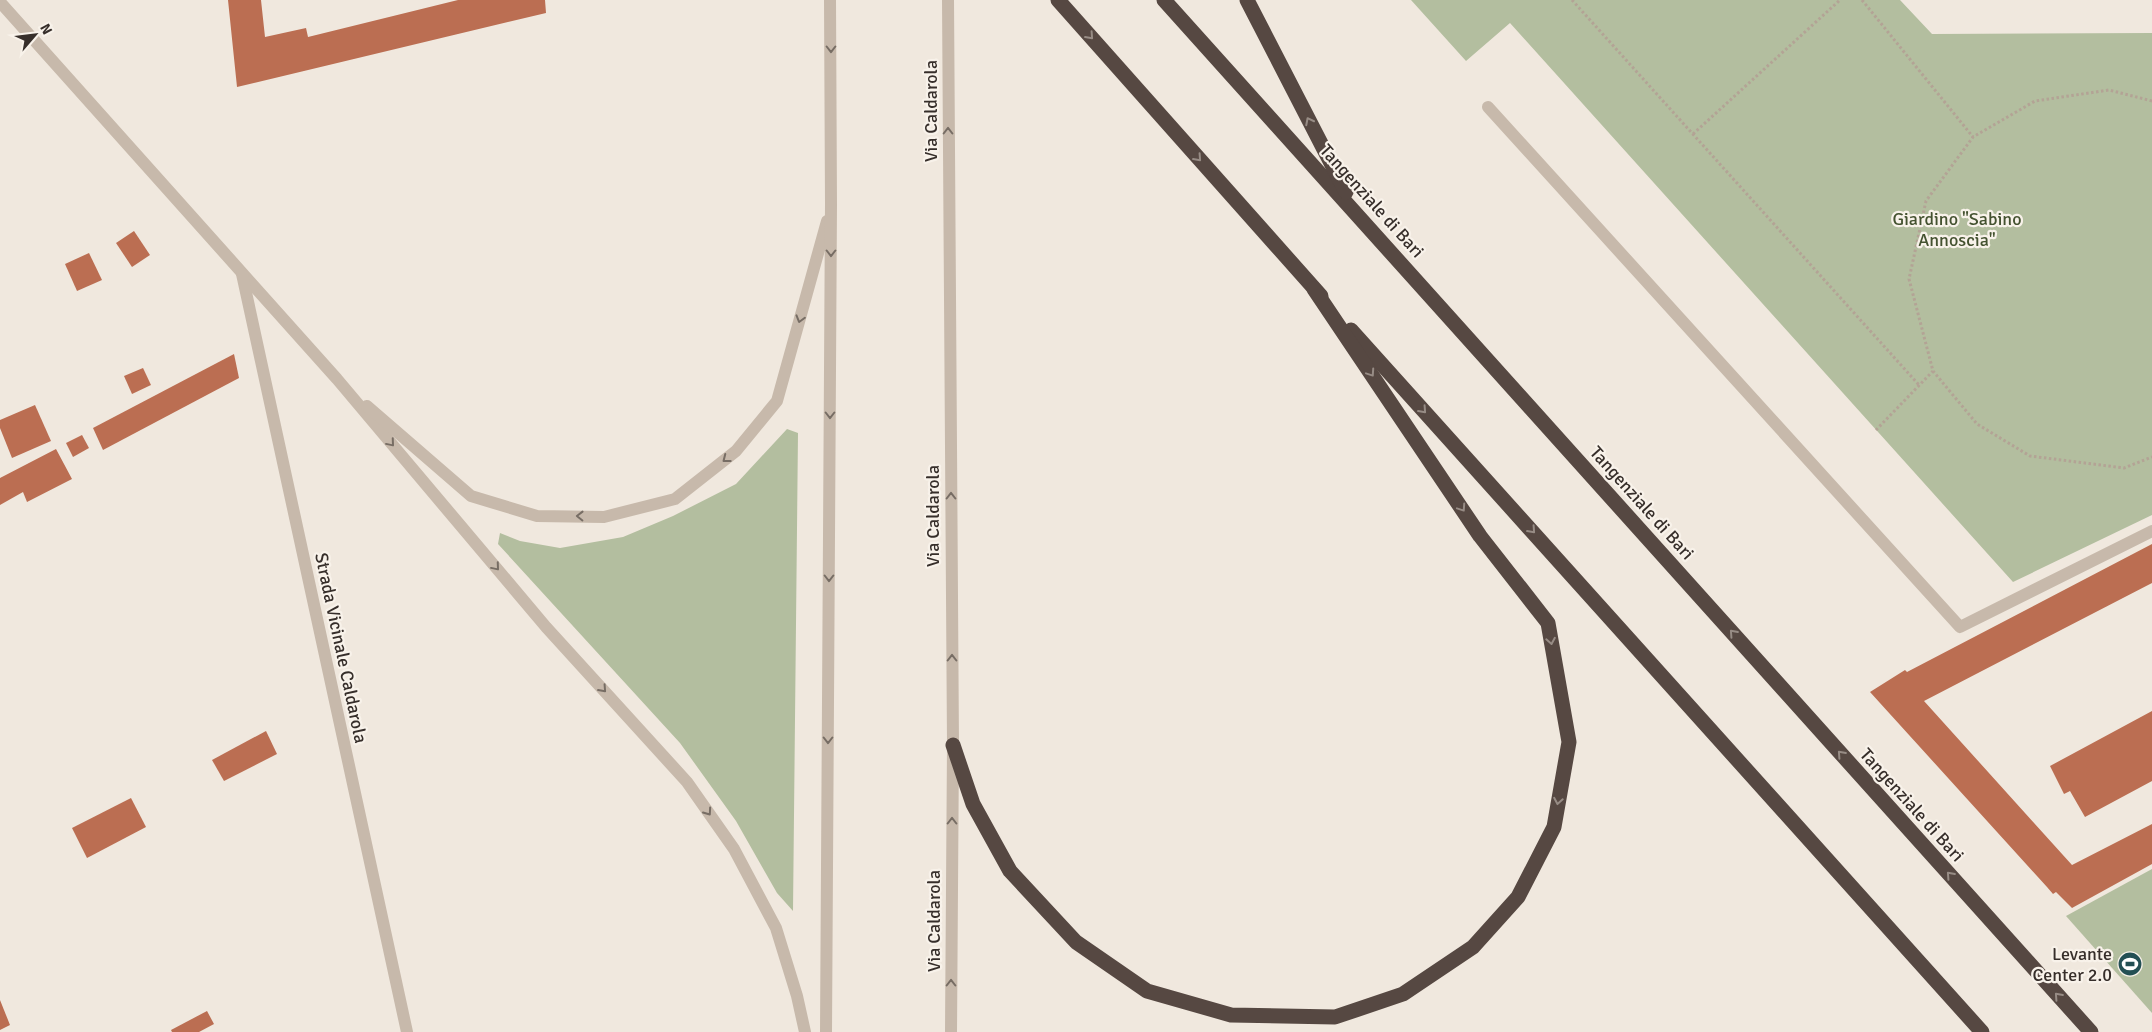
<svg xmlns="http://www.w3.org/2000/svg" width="2152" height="1032" viewBox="0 0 2152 1032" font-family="Signika,sans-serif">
<rect width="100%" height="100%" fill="#f0e8de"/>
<g fill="#b3be9f">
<polygon points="1411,0 1900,0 1932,34 2152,33 2152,515 2013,582 1510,23 1466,61"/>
<polygon points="787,429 798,433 793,911 777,893 736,821 680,743 498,544 500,533 520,541 560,548 623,537 673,516 736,484"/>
<polygon points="2152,869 2152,1013 2066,916"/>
</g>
<g fill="#bb6e52">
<polygon points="228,0 261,0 265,37 306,28 308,37 458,0 545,0 546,13 237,87"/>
<polygon points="134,231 150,255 132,267 116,243"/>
<polygon points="89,253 102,280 77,291 65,264"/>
<polygon points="234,354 239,378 103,450 93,428"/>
<polygon points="143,368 151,385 132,394 124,376"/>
<polygon points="35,405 51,441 12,458 0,428 0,420"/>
<polygon points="82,435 89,448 73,457 66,443"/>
<polygon points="56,449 72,479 27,502 23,492 0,505 0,478"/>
<polygon points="2152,544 2152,583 1924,701 2072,865 2152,824 2152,864 2072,908 2056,892 2053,894 2047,887 1870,692 1905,670 1907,672"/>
<polygon points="2152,711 2152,781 2085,817 2070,791 2064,794 2050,766"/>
<polygon points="266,731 277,754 224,781 212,760"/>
<polygon points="131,798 146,827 87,858 72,828"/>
<polygon points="0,1000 10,1025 0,1030"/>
<polygon points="207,1011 214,1024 199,1032 172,1032 171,1030"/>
</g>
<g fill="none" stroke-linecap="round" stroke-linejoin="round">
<g stroke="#b3a395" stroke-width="3" stroke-dasharray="2.5 2.5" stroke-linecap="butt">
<polyline points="1572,0 1919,385"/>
<polyline points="1862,0 1973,137"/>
<polyline points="2152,101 2109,90 2035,101 1973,137 1926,201 1909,279 1933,371 1977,424 2030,456 2124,468 2152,457"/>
<polyline points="1693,134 1840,0"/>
<polyline points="1876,430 1933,371"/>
</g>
<g stroke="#c7b9ab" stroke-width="12">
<polyline points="948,0 953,745 951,1032"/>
<polyline points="0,2 337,379 546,627 687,782 734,849 776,928 797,996 805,1032"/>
<polyline points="1488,107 1960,627 2152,531"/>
<polyline points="242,274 407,1032"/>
<polyline points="367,406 471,496 537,516 604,517 675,499 736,451 777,401 827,221"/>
<polyline points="826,1032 831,204 830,0"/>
</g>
<g stroke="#564842" stroke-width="15">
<polyline points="1058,0 1321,296"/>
<polyline points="1164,0 2091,1032"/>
<polyline points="1247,0 1346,192"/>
<polyline points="1351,330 1982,1032"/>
<polyline points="953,745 973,804 1010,871 1076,942 1147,991 1231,1015 1335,1017 1403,994 1473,947 1518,897 1554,827 1569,742 1548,623 1480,536 1314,289"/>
</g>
</g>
<defs><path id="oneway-chevron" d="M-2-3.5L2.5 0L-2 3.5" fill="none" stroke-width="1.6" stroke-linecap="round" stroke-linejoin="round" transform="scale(1.25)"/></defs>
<g stroke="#978c85">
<use href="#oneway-chevron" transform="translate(1090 36) rotate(48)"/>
<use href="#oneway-chevron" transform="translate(1309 121) rotate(-117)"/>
<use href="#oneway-chevron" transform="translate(1198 158) rotate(48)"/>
<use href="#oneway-chevron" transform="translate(1371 373) rotate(56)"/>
<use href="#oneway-chevron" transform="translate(1423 410) rotate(48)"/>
<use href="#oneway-chevron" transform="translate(1462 508) rotate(56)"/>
<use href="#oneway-chevron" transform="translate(1532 530) rotate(48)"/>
<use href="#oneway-chevron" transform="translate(1733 633) rotate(-132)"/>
<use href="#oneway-chevron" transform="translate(1551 641) rotate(80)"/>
<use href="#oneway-chevron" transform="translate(1841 754) rotate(-132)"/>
<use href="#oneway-chevron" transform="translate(1558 801) rotate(100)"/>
<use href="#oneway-chevron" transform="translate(1950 875) rotate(-132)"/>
<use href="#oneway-chevron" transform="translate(2058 996) rotate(-132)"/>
</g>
<g stroke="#776d64">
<use href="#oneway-chevron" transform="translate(831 49) rotate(90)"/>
<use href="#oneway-chevron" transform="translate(948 131) rotate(-90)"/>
<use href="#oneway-chevron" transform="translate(831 253) rotate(90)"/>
<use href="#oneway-chevron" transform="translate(800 319) rotate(106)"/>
<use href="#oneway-chevron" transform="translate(830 415) rotate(90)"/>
<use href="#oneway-chevron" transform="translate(391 443) rotate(50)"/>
<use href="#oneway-chevron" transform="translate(726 459) rotate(142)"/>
<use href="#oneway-chevron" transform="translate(951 496) rotate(-90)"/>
<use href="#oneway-chevron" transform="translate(580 516) rotate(-179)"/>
<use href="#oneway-chevron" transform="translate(496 567) rotate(50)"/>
<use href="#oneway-chevron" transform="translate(829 578) rotate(90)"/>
<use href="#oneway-chevron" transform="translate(952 658) rotate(-90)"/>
<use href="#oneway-chevron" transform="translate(603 689) rotate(48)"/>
<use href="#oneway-chevron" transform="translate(828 740) rotate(90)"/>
<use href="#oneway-chevron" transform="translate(708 812) rotate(55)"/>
<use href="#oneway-chevron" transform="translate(952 821) rotate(-90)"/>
<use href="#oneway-chevron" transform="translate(951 983) rotate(-90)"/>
</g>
<defs>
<symbol id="stadium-disc" viewBox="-11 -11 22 22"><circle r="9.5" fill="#234f54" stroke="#f8f2ea"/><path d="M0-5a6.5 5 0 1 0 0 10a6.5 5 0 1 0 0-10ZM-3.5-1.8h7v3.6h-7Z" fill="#fff"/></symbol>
</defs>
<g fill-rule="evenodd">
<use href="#stadium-disc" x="2116" y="950" width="28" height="28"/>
</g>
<g text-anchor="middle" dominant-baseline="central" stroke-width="4.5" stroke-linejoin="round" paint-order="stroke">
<g font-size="18" fill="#362e2a" stroke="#f8f2ea">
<text transform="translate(931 111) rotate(-90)">Via Caldarola</text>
<text transform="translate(1372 201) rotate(48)">Tangenziale di Bari</text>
<text transform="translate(1642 503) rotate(48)">Tangenziale di Bari</text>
<text transform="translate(933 516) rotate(-90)">Via Caldarola</text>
<text transform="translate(341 648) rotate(78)">Strada Vicinale Caldarola</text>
<text transform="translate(1912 805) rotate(48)">Tangenziale di Bari</text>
<text transform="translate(934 921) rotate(-90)">Via Caldarola</text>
</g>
<g font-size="18" fill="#445230" stroke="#f8f2ea">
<text x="1957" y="219">Giardino "Sabino<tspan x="1957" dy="21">Annoscia"</tspan></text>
</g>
<g font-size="18" fill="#362e2a" stroke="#f8f2ea" text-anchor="end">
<text x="2112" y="954">Levante<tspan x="2112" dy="21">Center 2.0</tspan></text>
</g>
</g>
<g transform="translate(35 35) rotate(62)" stroke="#f8f2ea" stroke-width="4" paint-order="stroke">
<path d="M0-4L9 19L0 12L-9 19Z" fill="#362e2a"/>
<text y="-8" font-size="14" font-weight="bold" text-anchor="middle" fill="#362e2a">N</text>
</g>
</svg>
